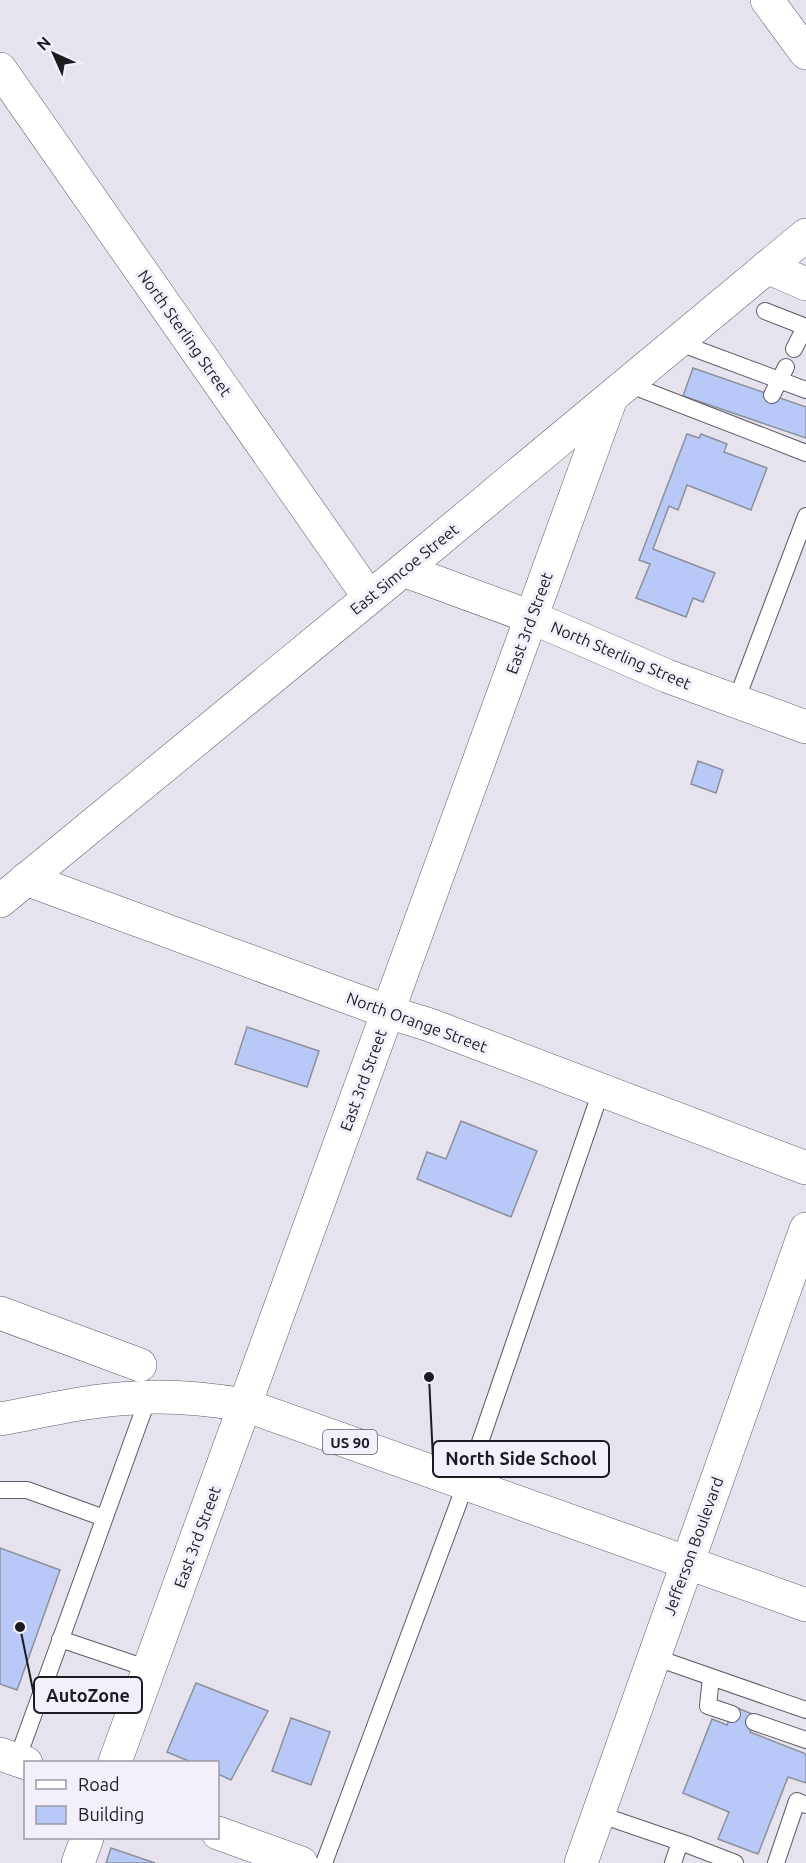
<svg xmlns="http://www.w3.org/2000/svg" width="806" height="1863" viewBox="0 0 806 1863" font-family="Ubuntu,sans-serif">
<rect width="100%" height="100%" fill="#e6e3ef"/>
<g fill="#b8c9f7" stroke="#8c909a" stroke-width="1.5">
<polygon points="693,368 806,407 806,438 683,396"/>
<polygon points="687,434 699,438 701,434 727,444 724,452 767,468 751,510 687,485 678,510 669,506 653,549 715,573 703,602 693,598 686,617 636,598 650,564 639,560"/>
<polygon points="698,761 723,770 716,793 691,784"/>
<polygon points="247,1027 319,1051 307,1087 235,1064"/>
<polygon points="461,1121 537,1151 511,1217 417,1179 427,1152 446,1159"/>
<polygon points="0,1548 60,1570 17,1690 0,1684"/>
<polygon points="196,1683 268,1711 231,1780 218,1774 218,1762 191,1762 167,1752"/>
<polygon points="735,1707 757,1716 750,1732 806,1754 806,1783 788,1777 758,1854 718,1839 729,1812 683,1793 712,1719 727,1725"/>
<polygon points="291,1718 330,1732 311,1785 272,1771"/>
<polygon points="111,1848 155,1863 106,1863"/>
</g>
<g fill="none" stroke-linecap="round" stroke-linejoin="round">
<defs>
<g id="service">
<polyline points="765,311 806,327"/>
<polyline points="677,342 806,390"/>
<polyline points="794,349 805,327"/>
<polyline points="628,384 806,453"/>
<polyline points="772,395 786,367"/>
<polyline points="736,701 806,516"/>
<polyline points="0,1490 27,1490 104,1518"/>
<polyline points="60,1639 149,1669"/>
<polyline points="654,1657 806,1710"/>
<polyline points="711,1677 708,1706 732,1714"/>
<polyline points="754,1722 806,1740"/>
<polyline points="17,1760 148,1398"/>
<polyline points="598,1814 686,1844 735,1863"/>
<polyline points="324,1863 466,1483 601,1091"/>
<polyline points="673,1863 680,1842"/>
<polyline points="776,1863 797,1801 806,1805"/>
</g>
<g id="minor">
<polyline points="0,69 369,597"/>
<polyline points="767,267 806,284"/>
<polyline points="403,570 531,617 667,676 806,727"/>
<polyline points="26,879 388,1012 430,1025 806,1168"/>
<polyline points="0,1313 140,1365"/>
</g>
<g id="tertiary">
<polyline points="0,901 403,570 806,235"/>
<polyline points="115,1762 611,398"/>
<polyline points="78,1863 87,1838"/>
</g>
<g id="secondary">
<polyline points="767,0 806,53"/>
<polyline points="581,1863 806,1229"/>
</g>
<g id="trunk">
<path d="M0,1419c44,-8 89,-19 134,-21 37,-3 74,1 111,7l561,200"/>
<polyline points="0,1754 26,1763"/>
<polyline points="218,1833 301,1863"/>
</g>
</defs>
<use href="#service" stroke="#5f5c66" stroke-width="18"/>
<use href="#minor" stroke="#5f5c66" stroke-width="34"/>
<use href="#tertiary" stroke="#5f5c66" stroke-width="34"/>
<use href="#secondary" stroke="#5f5c66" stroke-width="34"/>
<use href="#trunk" stroke="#5f5c66" stroke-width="34"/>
<use href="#service" stroke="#fff" stroke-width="16"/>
<use href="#minor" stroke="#fff" stroke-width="33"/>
<use href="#tertiary" stroke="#fff" stroke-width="33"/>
<use href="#secondary" stroke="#fff" stroke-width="33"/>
<use href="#trunk" stroke="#fff" stroke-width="33"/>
</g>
<g text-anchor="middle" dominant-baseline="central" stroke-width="6" stroke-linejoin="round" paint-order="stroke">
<rect fill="#f3f0fc" stroke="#5d5b62" stroke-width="1.5" x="323" y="1430" width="54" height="24" rx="4.5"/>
<g font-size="15" font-weight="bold" fill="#1d1b20">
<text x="350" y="1442">US 90</text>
</g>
<g font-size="16" fill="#1d1b20" stroke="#f3f0fc">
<text transform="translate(185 333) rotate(55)">North Sterling Street</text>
<text transform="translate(404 569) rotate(-39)">East Simcoe Street</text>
<text transform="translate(529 623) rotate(-70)">East 3rd Street</text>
<text transform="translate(621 655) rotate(23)">North Sterling Street</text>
<text transform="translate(417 1022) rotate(20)">North Orange Street</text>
<text transform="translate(363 1080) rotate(-70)">East 3rd Street</text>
<text transform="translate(197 1537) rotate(-70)">East 3rd Street</text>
<text transform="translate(693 1546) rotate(-70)">Jefferson Boulevard</text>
</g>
</g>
<path fill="none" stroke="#1d1b20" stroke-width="2" d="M429 1377L433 1459M20 1627L34 1695"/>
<g fill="#1d1b20" stroke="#f3f0fc" stroke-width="2">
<circle cx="429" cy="1377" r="6"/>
<circle cx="20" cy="1627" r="6"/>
</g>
<g fill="#f3f0fc" stroke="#1d1b20" stroke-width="2">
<rect x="433" y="1441" width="176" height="36" rx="6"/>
<rect x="34" y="1677" width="108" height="36" rx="6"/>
</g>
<g font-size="18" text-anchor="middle" font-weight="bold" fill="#1d1b20">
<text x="521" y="1465">North Side School</text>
<text x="88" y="1702">AutoZone</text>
</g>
<rect x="24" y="1761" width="195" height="78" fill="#f3f0fc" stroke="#9d9ba4" stroke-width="1.5"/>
<rect x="36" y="1780" width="30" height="9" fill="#ffffff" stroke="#9d9ba4" stroke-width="1.5"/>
<text x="78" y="1791" font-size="18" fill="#1d1b20">Road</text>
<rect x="36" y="1806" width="30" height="18" fill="#b8c9f7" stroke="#9d9ba4" stroke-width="1.5"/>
<text x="78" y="1821" font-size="18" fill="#1d1b20">Building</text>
<g transform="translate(54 54) rotate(315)" stroke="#f3f0fc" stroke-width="4.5" paint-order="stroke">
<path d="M0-4.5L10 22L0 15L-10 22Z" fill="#1d1b20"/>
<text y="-9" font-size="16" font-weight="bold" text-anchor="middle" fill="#1d1b20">N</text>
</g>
</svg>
